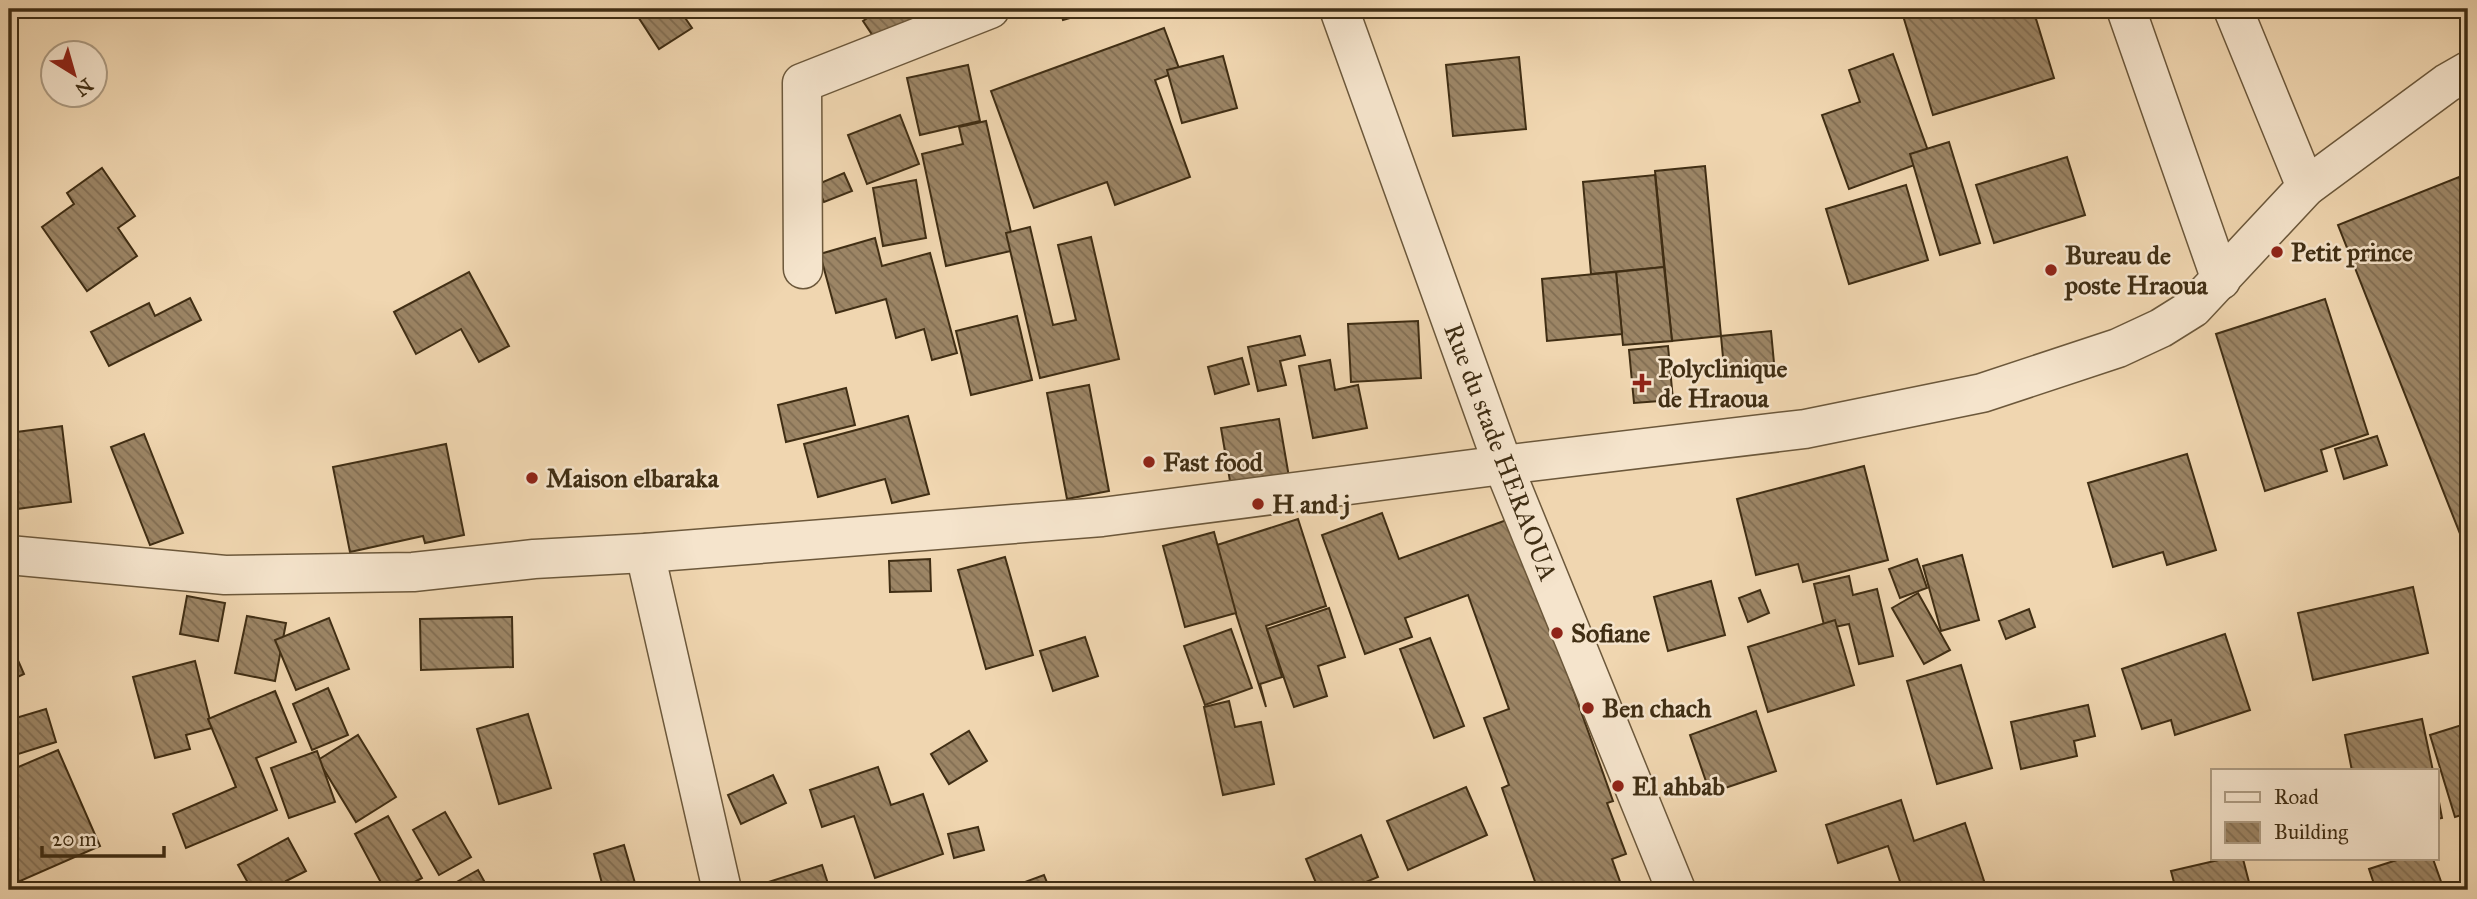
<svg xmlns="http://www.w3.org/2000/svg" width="2477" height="899" viewBox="0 0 2477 899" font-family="'IM FELL Great Primer',serif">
<defs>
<pattern id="building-back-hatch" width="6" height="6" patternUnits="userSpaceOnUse" patternTransform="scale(1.75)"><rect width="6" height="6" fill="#9c8565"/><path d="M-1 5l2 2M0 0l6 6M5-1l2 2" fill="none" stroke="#816d52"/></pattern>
</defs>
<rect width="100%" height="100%" fill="#f0d6b0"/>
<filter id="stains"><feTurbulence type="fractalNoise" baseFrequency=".00286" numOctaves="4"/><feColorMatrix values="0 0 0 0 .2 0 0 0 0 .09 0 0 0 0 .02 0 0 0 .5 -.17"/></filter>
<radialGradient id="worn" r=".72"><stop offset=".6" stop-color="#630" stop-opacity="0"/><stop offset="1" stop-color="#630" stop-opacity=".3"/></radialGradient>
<g fill="url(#building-back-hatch)" stroke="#402e14" stroke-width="2">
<polygon points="633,9 679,9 692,28 659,49"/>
<polygon points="881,9 920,9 926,18 881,48 863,21"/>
<polygon points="1060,9 1101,9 1063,20"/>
<polygon points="1901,9 2033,9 2054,78 1933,115"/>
<polygon points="1164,28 1180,71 1155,80 1190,177 1115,205 1107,182 1034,208 991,91"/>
<polygon points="1893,54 1931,159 1849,189 1822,115 1860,102 1849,70"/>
<polygon points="1223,56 1237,108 1182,123 1167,70"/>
<polygon points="1519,57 1526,129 1453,136 1446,65"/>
<polygon points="968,65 980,121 920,135 907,78"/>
<polygon points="900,115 919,164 867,184 848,135"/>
<polygon points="986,121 1015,250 946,266 922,154 963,144 959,127"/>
<polygon points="1949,142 1980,243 1940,255 1910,154"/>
<polygon points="2067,157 2085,215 1994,243 1976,185"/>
<polygon points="1705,166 1721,336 1672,341 1655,171"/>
<polygon points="102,168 135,216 118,228 137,256 87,291 42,227 74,204 67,193"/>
<polygon points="844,173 852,191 824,202 816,185"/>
<polygon points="1655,175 1664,267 1591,274 1583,182"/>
<polygon points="2459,177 2468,200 2468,554 2338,225"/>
<polygon points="916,180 926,238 883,246 873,188"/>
<polygon points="1906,185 1928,260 1849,284 1826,209"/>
<polygon points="1030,227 1053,325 1076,320 1058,245 1091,237 1119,359 1040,378 1006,233"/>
<polygon points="875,238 882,266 930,253 957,353 932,360 924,329 896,338 886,299 836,313 820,254"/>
<polygon points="1664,267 1672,341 1623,345 1616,272"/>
<polygon points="469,272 509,346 479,362 461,329 416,354 394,312"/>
<polygon points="1616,272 1622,334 1547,341 1542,279"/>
<polygon points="190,298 201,320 109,366 91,332 149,303 155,316"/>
<polygon points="2325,299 2368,434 2321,450 2327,471 2265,491 2216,334"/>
<polygon points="1017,316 1032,380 971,395 956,331"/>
<polygon points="1418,321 1421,378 1351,382 1348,324"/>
<polygon points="1771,331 1774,363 1724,368 1721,336"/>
<polygon points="1300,336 1305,355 1280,361 1286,385 1258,391 1248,347"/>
<polygon points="1668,346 1673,400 1634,403 1629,350"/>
<polygon points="1242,358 1249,384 1215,394 1208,367"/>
<polygon points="1330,360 1335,390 1358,385 1367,428 1313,438 1299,366"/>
<polygon points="1089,385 1109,491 1067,499 1047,393"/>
<polygon points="846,388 855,425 786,442 778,405"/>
<polygon points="908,416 929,494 892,503 885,479 818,497 804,444"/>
<polygon points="1279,419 1289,477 1231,487 1221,428"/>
<polygon points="62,426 71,502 9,510 9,433"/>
<polygon points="144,434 183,533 150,545 111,447"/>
<polygon points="2377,436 2387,465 2344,479 2335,449"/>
<polygon points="446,444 464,535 425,543 423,536 350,552 333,467"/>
<polygon points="2187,454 2216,550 2167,565 2163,552 2113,567 2088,483"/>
<polygon points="1864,466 1888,560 1803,582 1798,564 1756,575 1737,499"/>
<polygon points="1382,513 1399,559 1512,518 1613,801 1607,803 1626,854 1612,859 1623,890 1538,890 1502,788 1509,785 1484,718 1509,709 1468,595 1405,618 1412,637 1365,654 1322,535"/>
<polygon points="1298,519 1326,606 1266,626 1282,677 1260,684 1266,707 1214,546"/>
<polygon points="1214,532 1236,613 1185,627 1163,546"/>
<polygon points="1962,555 1979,620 1941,631 1923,566"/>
<polygon points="1005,557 1033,655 986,669 958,570"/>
<polygon points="930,559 931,591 890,592 889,561"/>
<polygon points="1917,559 1927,588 1900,598 1889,569"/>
<polygon points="1849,576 1853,595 1877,589 1893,656 1859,664 1849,624 1825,629 1814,584"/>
<polygon points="1711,581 1725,635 1668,651 1654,597"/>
<polygon points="2413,587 2428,653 2313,680 2298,613"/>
<polygon points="1760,590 1769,613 1748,622 1739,598"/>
<polygon points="1918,593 1950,650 1924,664 1892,608"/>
<polygon points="187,596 225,603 218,641 180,634"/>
<polygon points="1329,608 1345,657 1318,666 1327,696 1294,707 1267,629"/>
<polygon points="2029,609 2035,627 2006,639 1999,621"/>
<polygon points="247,616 286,623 275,681 235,673"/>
<polygon points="512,617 513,667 421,670 420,619"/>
<polygon points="329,618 349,669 296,690 275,640"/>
<polygon points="1835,620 1854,685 1768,712 1748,647"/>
<polygon points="1231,629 1252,688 1205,705 1184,646"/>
<polygon points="2225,634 2250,710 2175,735 2171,720 2142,729 2122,669"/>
<polygon points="1085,637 1098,676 1053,691 1040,651"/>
<polygon points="1430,638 1464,726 1434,738 1400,649"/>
<polygon points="9,640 24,674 9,681"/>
<polygon points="195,661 212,728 186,735 190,749 155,758 133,677"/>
<polygon points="1961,665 1992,768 1937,784 1907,681"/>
<polygon points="328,688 348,735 312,750 293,704"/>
<polygon points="275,691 296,742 256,758 277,810 186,848 173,814 236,787 208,719"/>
<polygon points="1229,701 1235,727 1261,722 1274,784 1223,795 1204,707"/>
<polygon points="2088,705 2095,736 2074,741 2077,756 2021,769 2011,722"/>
<polygon points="46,709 56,742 9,757 9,720"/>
<polygon points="1756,711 1776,771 1710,793 1690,735"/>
<polygon points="528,714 551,788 499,804 477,729"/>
<polygon points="2422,719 2433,771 2352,771 2345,735"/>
<polygon points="2468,723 2468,813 2455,817 2430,735"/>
<polygon points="969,731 987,761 949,784 931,754"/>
<polygon points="358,735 396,797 356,822 318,760"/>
<polygon points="58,750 100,846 18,882 9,861 9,771"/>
<polygon points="317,751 335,802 289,818 271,768"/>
<polygon points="878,767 891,805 923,794 943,854 875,878 854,816 822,827 810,790"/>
<polygon points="773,775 786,803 741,824 728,795"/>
<polygon points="1466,787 1487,835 1408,870 1387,821"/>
<polygon points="2437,791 2442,818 2437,819"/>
<polygon points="1901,800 1914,841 1965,823 1987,890 1903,890 1888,846 1838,863 1826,825"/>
<polygon points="445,812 471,857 439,875 413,830"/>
<polygon points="388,816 422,878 400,890 385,890 355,834"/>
<polygon points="978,827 984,850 954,858 948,834"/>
<polygon points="1361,835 1378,877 1347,890 1319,890 1306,859"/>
<polygon points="288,838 306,871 286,881 291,890 252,890 238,865"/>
<polygon points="624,845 637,890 592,890 603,887 594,854"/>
<polygon points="2223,859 2243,859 2251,890 2176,890 2171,871"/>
<polygon points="2400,859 2433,859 2444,890 2376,890 2369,869"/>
<polygon points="822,865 830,890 743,890"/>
<polygon points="478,870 489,890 444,890 444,889"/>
<polygon points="1044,875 1050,890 1003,890"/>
</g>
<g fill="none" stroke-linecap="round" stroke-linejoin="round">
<defs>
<g id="minor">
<polyline points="1339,9 1503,465 1676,890"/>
<polyline points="2126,9 2221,280"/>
<polyline points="2233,9 2306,187"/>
<polyline points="803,269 802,83 990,9"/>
<polyline points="645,553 722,890"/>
<polyline points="9,555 225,575 413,572 534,559 645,553 1102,517 1503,465 1805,429 1982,393 2118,348 2161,328 2193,308 2306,187 2447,83 2468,71"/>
</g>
</defs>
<use href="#minor" stroke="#6c583b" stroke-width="41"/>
<use href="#minor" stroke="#f5e4cc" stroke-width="38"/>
</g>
<g fill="#8f2418" stroke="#f5e4cc" stroke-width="2.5">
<circle cx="2277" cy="252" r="7"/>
<circle cx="2051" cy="270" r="7"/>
<path d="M1638.5 372.5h7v7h7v7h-7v7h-7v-7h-7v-7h7z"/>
<circle cx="1149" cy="462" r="7"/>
<circle cx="532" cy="478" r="7"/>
<circle cx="1258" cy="504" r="7"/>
<circle cx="1557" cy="633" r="7"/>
<circle cx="1588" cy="708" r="7"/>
<circle cx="1618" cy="786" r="7"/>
</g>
<g text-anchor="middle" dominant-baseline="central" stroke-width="5" stroke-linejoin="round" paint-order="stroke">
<g font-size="26" font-weight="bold" fill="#402e14" stroke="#f5e4cc" text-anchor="start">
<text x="2291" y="252">Petit prince</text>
<text x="2065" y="255">Bureau de<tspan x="2065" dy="30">poste Hraoua</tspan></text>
<text x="1658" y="368">Polyclinique<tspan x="1658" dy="30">de Hraoua</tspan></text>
<text x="1163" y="462">Fast food</text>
<text x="546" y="478">Maison elbaraka</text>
<text x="1272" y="504">H and j</text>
<text x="1571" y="633">Sofiane</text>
<text x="1602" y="708">Ben chach</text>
<text x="1632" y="786">El ahbab</text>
</g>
<g font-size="26" fill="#402e14" stroke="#f5e4cc">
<text transform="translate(1501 452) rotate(69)">Rue du stade HERAOUA</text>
</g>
</g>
<rect width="2477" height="899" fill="none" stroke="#f0d6b0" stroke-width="35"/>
<rect x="10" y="10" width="2456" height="878" fill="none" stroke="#402e14" stroke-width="3.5"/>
<rect x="18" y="18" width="2442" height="864" fill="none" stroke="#402e14" stroke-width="2"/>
<rect x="2211" y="769" width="228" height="91" fill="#f5e4cc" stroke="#ad9b82" stroke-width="2"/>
<rect x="2225" y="792" width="35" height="10" fill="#f5e4cc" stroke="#ad9b82" stroke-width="2"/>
<text x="2274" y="804" font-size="21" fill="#402e14">Road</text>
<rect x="2225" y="822" width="35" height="21" fill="url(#building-back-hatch)" stroke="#ad9b82" stroke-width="2"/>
<text x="2274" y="839" font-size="21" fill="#402e14">Building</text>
<g transform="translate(74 74) rotate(143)"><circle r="33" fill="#f5e4cc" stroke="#ad9b82" stroke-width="2"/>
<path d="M0-5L12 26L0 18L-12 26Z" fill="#8f2418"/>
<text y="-10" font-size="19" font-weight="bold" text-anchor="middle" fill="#402e14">N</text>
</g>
<path d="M42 846v10h122v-10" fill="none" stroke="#402e14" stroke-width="3.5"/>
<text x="52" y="846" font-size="21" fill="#402e14" stroke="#f5e4cc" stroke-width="5" paint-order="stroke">20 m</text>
<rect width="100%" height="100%" filter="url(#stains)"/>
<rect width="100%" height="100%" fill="url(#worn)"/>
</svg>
